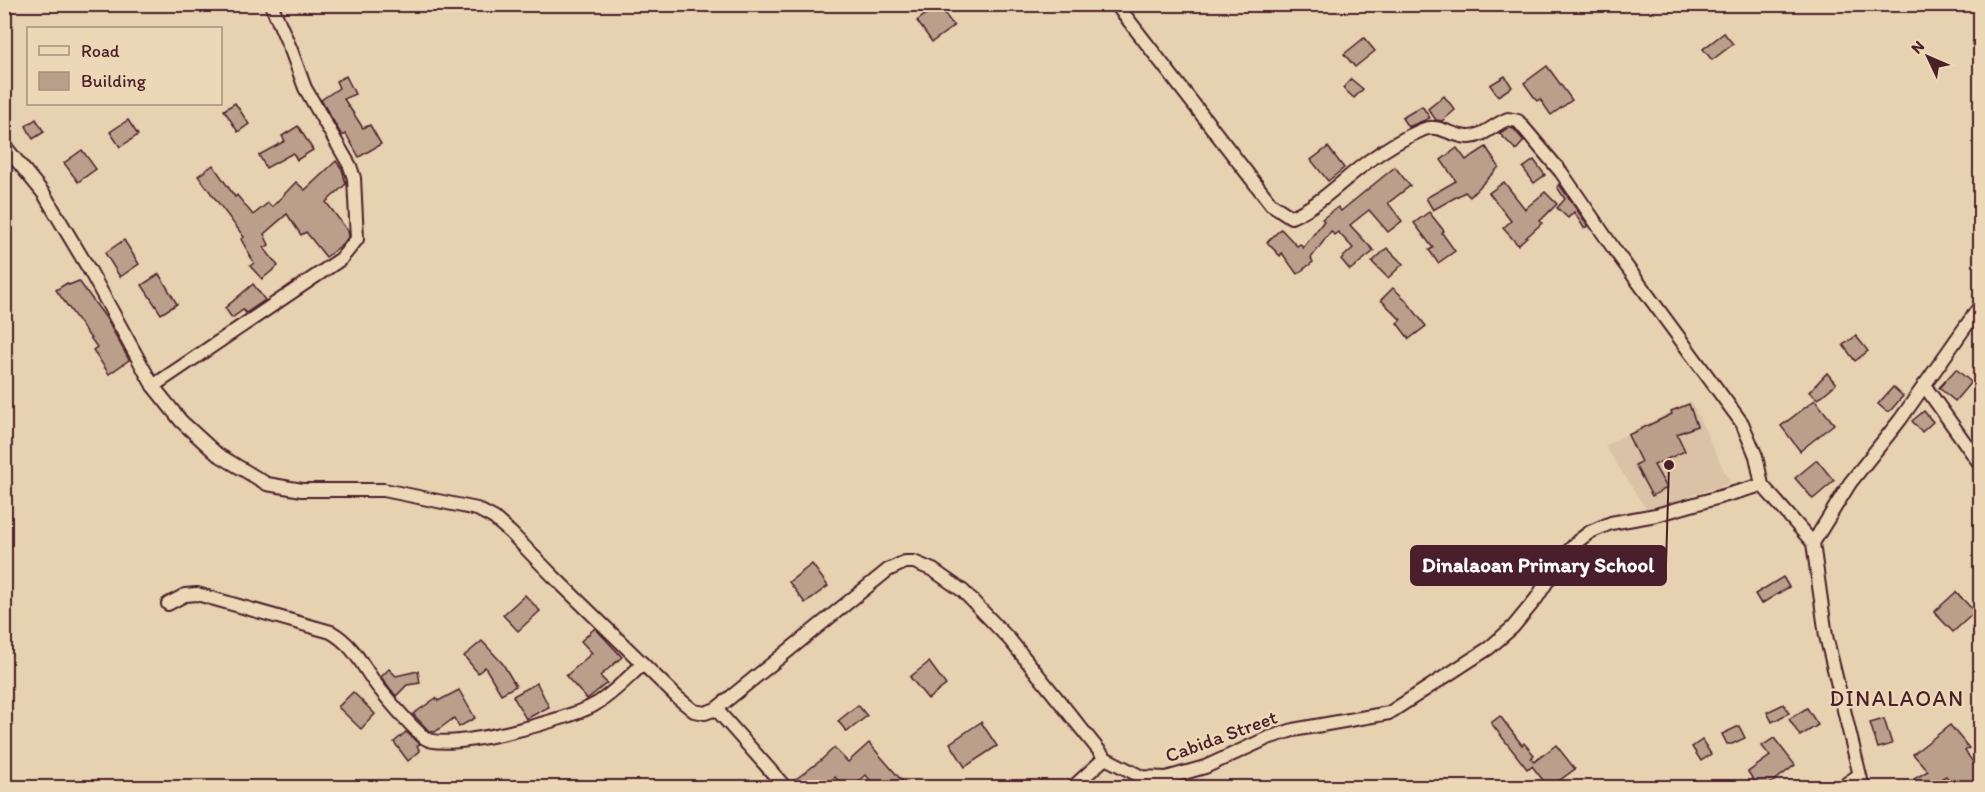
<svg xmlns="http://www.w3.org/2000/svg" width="1985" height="792" viewBox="0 0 1985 792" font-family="Itim,sans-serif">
<rect width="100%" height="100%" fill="#e6d1b0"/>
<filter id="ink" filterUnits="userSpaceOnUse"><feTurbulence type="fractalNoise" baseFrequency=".0167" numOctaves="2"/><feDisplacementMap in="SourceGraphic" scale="12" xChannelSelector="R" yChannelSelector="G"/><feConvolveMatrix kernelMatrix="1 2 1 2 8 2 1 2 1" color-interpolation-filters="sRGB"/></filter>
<g filter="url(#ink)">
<polygon fill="#d9c2a5" points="1691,401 1730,483 1647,510 1605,446"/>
<g fill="#ba9f8b" stroke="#4a1f2b" stroke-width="1.5">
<polygon points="938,5 954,26 932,42 917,21"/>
<polygon points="1724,33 1733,44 1712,60 1703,49"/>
<polygon points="1364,38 1375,51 1355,67 1344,54"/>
<polygon points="1547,66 1572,100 1551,115 1540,99 1537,101 1524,83"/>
<polygon points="346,76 355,94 344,99 363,128 370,125 381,144 359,157 346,134 342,136 321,100 339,88 336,81"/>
<polygon points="1505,76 1512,87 1498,96 1490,85"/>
<polygon points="1351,79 1363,89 1354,98 1343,88"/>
<polygon points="1444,96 1455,110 1442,121 1436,120 1428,109"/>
<polygon points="235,103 249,124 238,132 224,110"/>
<polygon points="1422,106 1430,118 1408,127 1402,118"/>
<polygon points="36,119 44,132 33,139 26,126"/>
<polygon points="128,120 138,135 120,147 110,132"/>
<polygon points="298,126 313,150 297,160 293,153 266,168 259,155 285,141 282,136"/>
<polygon points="1509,128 1514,129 1524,141 1516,150 1499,133"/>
<polygon points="1328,147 1344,168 1328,181 1311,160"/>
<polygon points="1486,147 1499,167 1470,197 1465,192 1433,210 1426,198 1456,181 1441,160 1457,148 1466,160"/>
<polygon points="82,150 96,169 78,182 64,163"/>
<polygon points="1534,160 1545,175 1534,183 1523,168"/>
<polygon points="336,161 342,169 346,184 326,202 348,231 349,236 343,244 326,257 306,232 301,235 287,214 264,234 269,245 264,248 278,266 262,279 250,266 254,263 241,239 244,237 198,176 213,165 235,197 237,195 253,215 268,203 272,207 296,182 305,190"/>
<polygon points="1395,167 1410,186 1388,203 1402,221 1388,232 1369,210 1350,225 1374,251 1350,270 1341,259 1353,248 1338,232 1334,235 1331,231 1311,258 1313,262 1297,274 1282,253 1280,256 1267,242 1281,229 1297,246 1300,244 1303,248 1324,221 1322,219 1338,207 1341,211"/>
<polygon points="1504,182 1525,209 1545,192 1557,204 1540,221 1542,223 1518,245 1503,228 1511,221 1489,193"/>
<polygon points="1559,184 1588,226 1584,228 1574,212 1568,218 1557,208 1565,199 1557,187"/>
<polygon points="1429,212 1444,231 1442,233 1455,251 1438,263 1429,250 1433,248 1414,223"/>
<polygon points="124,240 139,264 120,277 105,253"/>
<polygon points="1387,248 1403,264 1388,278 1372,262"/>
<polygon points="159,274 177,304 161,314 142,285"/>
<polygon points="79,281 106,318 129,360 109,374 93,350 97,347 56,290 67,283 69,285"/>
<polygon points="253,284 265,300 246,313 243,310 232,318 225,308"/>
<polygon points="1393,288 1405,299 1426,326 1409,339 1397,323 1401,320 1381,300"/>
<polygon points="1856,336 1868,351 1855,361 1843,345"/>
<polygon points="1956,369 1971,382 1955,401 1939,388"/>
<polygon points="1827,373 1836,384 1818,399 1809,392"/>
<polygon points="1893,387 1903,396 1890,411 1886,411 1878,404"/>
<polygon points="1815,400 1834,424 1800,451 1781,426"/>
<polygon points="1689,404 1697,426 1677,434 1685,451 1654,465 1667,488 1652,496 1635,465 1641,462 1628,435 1672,414 1671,411"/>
<polygon points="1924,411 1933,422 1922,432 1912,421"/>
<polygon points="1817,460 1834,481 1813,499 1795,478"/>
<polygon points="812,564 828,586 805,603 789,582"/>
<polygon points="1783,577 1789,587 1761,604 1755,594"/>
<polygon points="1956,592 1975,612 1953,632 1934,612"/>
<polygon points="525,595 540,611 518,631 503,615"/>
<polygon points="595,628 622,657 600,676 607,683 587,699 566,676 592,653 581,641"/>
<polygon points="482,641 503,664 516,686 501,694 485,667 478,673 464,656"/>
<polygon points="929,662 946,685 928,699 910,677"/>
<polygon points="389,669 396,676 418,671 420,683 407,685 396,696 381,677"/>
<polygon points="537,683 549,707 526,719 513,696"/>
<polygon points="459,690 475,718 459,727 454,718 435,732 429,731 413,714 436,698 438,701"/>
<polygon points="353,692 375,714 361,729 338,707"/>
<polygon points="1784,704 1789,713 1772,722 1767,712"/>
<polygon points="858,705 867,716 847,732 838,721"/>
<polygon points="1807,708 1818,725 1800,736 1789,719"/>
<polygon points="1500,716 1522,745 1524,743 1534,755 1531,758 1534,762 1556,745 1575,769 1549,788 1532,766 1527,769 1491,723"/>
<polygon points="1884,719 1892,744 1878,748 1870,723"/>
<polygon points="981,722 997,746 965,767 950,743"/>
<polygon points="1950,725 1969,748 1965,751 1980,772 1980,788 1955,788 1946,776 1925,788 1919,788 1914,779 1928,771 1913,754"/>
<polygon points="1739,726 1745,738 1732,744 1727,744 1722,734"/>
<polygon points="406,732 420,744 417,746 420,751 408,761 394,742"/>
<polygon points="1774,738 1795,765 1765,788 1759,788 1748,772 1770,756 1762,746"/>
<polygon points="1702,740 1711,754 1701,761 1692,747"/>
<polygon points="869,743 903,782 897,788 876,788 866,775 852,788 845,788 835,777 821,788 794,788 792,782 820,761 834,748 848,762"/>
</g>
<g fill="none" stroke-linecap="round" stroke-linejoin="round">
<defs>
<g id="minor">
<path d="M1116,4l155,200 20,13c30,-12 52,-38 79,-57 15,-11 34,-22 52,-30 16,-8 32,8 48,7 15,-1 24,-13 38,-18l10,2 43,51 55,80 126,171 14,33 6,29 51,58"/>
<polyline points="4,145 44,194 90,271 153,386 181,421 217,454 267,484 302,490 384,490 477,509 494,518 511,533 554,577 678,698 694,711 705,713 716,709 888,570 905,562 914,562 933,570 963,591 1010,640 1105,758 1142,777 1166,778 1205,767 1268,738 1293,730 1389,713 1489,648 1513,627 1536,599 1563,557 1578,541 1590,532 1611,523 1656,515 1762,485"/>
<polyline points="1924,385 1980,464"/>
<polyline points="153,386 341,259 357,239 354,178 350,166 305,88 291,50 271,4"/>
<path d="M168,604l17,-9 12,-1 134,38c24,14 31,34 47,55 14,17 30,37 47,51 21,15 145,-19 169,-33 18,-10 33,-27 49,-41"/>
<polyline points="716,709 786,788"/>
<polyline points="1072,788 1105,758"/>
<polyline points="1840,788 1859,775"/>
<polyline points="1863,788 1826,636 1813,543 1850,483 1900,420 1980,306"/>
</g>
</defs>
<use href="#minor" stroke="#4a1f2b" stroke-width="16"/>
<use href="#minor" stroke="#ecd8b6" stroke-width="12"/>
</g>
</g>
<g text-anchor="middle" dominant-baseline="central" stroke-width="5" stroke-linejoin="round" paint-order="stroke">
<g font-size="20" fill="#4a1f2b" stroke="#ecd8b6">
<text transform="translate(1221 736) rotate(-20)">Cabida Street</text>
</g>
<g font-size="22" letter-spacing="1.5" fill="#4a1f2b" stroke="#ecd8b6">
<text x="1897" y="698">DINALAOAN</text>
</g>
</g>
<path fill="none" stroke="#4a1f2b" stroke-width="2" d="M1669 465L1666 565"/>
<circle fill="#4a1f2b" stroke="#ecd8b6" stroke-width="2" cx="1669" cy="465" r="6"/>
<rect fill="#4a1f2b" stroke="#4a1f2b" stroke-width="2" x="1411" y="546" width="255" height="39" rx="6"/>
<g font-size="21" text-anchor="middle" font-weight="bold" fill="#fff">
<text x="1538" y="572">Dinalaoan Primary School</text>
</g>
<rect width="1985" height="792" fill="none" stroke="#ecd8b6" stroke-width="24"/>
<rect x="12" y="12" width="1961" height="768" fill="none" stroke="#4a1f2b" stroke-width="2" filter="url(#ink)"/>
<rect x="27" y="27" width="195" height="78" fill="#ecd8b6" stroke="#ab8e7e" stroke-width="1.5"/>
<rect x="39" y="46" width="30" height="9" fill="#ecd8b6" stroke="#ab8e7e" stroke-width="1.5"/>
<text x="81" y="57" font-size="18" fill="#4a1f2b">Road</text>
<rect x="39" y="72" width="30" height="18" fill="#ba9f8b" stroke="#ab8e7e" stroke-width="1.5"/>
<text x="81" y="87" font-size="18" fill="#4a1f2b">Building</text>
<g transform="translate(1928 57) rotate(314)" stroke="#ecd8b6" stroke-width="4.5" paint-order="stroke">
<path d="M0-4.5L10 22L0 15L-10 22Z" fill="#4a1f2b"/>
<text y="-9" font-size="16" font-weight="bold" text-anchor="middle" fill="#4a1f2b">N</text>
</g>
</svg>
